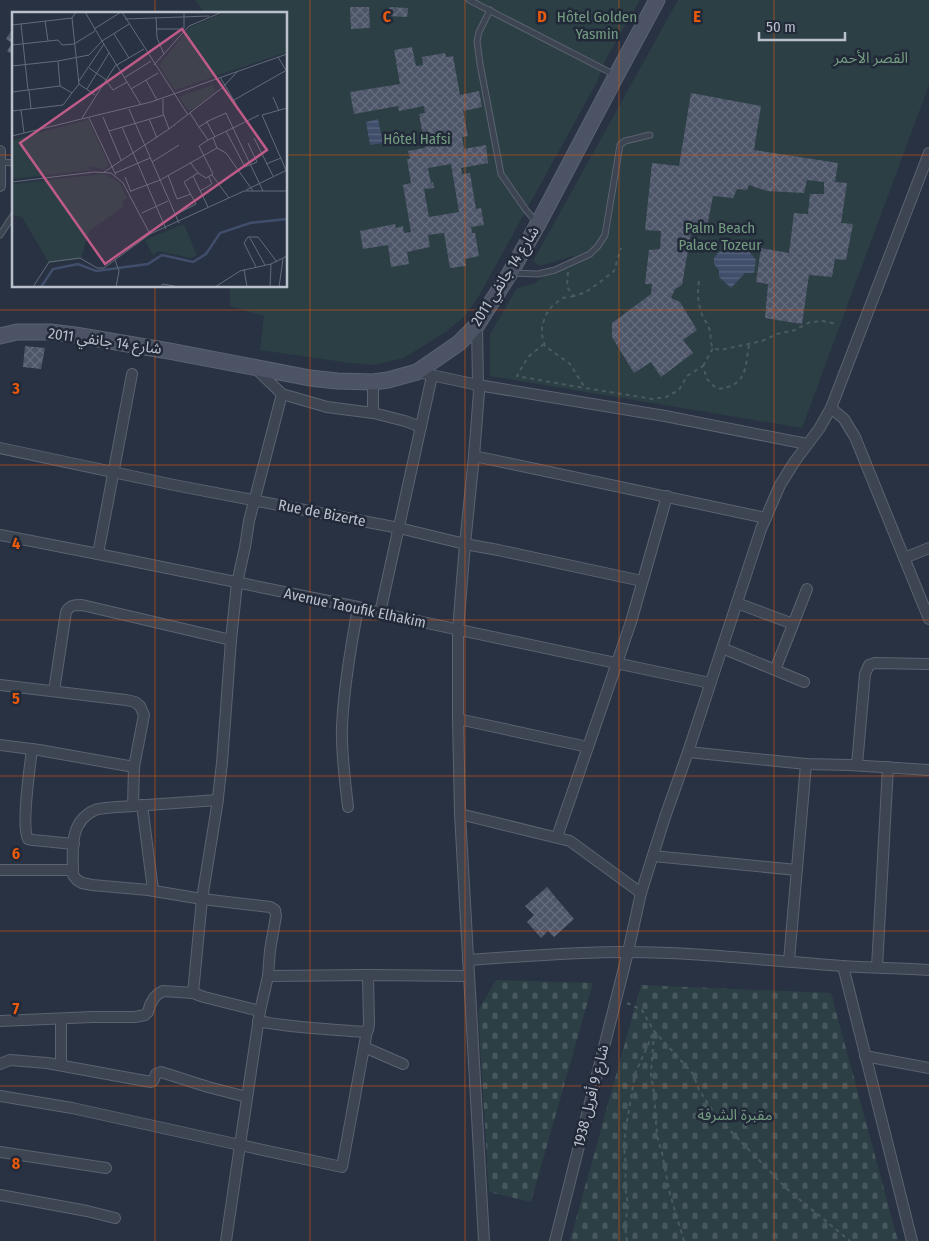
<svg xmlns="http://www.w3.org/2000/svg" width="929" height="1241" viewBox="0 0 929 1241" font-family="'Fira Sans Condensed','Noto Sans Arabic',sans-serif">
<defs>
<pattern id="cemetery-stones" width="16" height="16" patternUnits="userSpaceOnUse" patternTransform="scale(1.25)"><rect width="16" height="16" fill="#2b3f44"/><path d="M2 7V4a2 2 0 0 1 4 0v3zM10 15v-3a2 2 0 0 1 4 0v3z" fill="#48595e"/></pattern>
<pattern id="water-rules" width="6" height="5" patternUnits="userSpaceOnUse" patternTransform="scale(1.25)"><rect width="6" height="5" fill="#404e6b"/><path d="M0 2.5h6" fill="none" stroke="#5a667f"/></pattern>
<pattern id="building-cross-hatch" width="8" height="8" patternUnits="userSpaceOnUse" patternTransform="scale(1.25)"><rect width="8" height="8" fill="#4d5669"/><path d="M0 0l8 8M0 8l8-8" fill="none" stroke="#656c7d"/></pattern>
</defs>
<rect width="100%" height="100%" fill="#293243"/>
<g fill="#2b3f44">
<polygon points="195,0 640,0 606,59 597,82 480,294 465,316 447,331 404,358 374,365 350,363 260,350 264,316 230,306 230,286 286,286 286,14 206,14"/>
<polygon points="678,0 929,0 929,85 802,428 490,376 490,334 517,288 533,284 576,255 540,266 533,261"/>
</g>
<g fill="url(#cemetery-stones)">
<polygon points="496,980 593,983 531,1202 489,1192 478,1011"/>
<polygon points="641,985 831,993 898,1241 570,1241"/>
</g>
<g fill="url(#water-rules)">
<polygon points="378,119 383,143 370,145 366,122"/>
<polygon points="725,244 747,249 756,260 754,273 745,273 731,288 719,277 719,270 714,264 714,258 718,253 723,250"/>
</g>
<g fill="url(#building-cross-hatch)" fill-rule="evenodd">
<polygon points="350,7 369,7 370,28 351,29"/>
<polygon points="389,7 408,8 407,17 389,16"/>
<polygon points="14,26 14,55 7,51 12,43 6,39"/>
<path d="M412,47l4,19 7,-1 -1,-8 23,-4 1,4 7,-1 7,39 19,-4 3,16 -19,4 5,25 -6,1 2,12 22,-4 2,18 -27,5 1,6 8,-1 6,36 5,-1 3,17 -13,2 1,6h3l4,23 -14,3 1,7 -16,2 -6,-35 -16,2 2,12 -23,5 2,12 -18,3 -3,-22 -25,4 -3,-18 35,-7 1,4 7,-2 1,7 7,-1 -8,-47 8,-2 -4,-24h3l-2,-8 17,-3 -6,-34 6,-1 -1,-7 -25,5 -1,-5 -44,8 -4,-22 50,-8 -6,-34zM447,133l1,12 -4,1 -2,-12zM451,164l8,48 -30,5 -5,-28 10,-1 -1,-6 -2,1 -3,-15z"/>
<polygon points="691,93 761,106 754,150 838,163 835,182 847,183 841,223 853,224 846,260 835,259 832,277 809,275 802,324 765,318 768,284 756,282 761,248 789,253 794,213 808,214 810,194 824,194 824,182 807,180 804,193 767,191 749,185 747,190 737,189 733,198 713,196 707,227 692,227 682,285 675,289 671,298 680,302 697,330 683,340 693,353 661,377 651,362 634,373 612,337 612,323 651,294 652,284 645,284 649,250 660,249 661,231 645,230 652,163 679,166"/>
<polygon points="25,346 45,348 41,369 23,367"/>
<polygon points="547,887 574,919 554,937 548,931 541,938 527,922 534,915 525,906"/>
</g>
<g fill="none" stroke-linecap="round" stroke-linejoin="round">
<defs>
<g id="lane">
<polyline points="469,0 615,75"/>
<polyline points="490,10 479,32 477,41 480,64 501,174 526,210 537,223"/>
<polyline points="1,162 14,163"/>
<polyline points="0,235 14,214"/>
<polyline points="513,273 538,274 555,270 590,254 598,246 605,235 620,145 625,141 650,135"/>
</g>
<g id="street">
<polyline points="0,151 0,186"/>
<polyline points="477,325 478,385 479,392 474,456 465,544 458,630 458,719 460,814 484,1241"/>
<polyline points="255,368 282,394 327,407 373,413"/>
<polyline points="417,372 478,385 665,416 807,444"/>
<polyline points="373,382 373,413 405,421 421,427"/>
<polyline points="831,408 844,419 855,437 929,619"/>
<polyline points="0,448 174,485 399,528 465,544 498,550 642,581"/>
<polyline points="474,456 766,518"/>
<polyline points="0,535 98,554 358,607 380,613 710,683"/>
<polyline points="98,554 132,374"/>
<polyline points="904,558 929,548"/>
<polyline points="737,603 793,624"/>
<polyline points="380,613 432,376"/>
<polyline points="722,648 804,682"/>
<polyline points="775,670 807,589"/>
<polyline points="0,685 126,700 135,702 140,706 144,715 134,767 39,750 0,745"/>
<path d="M54,691l12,-79c4,-7 8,-7 16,-7l149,35"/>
<polyline points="458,719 588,747"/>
<path d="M32,749c-2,17 -11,78 -4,90l5,1 41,4"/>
<polyline points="688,752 806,764 849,765 929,770"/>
<polyline points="857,765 865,674 869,665 875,663 929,664"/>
<polyline points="134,767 133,806 218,800"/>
<polyline points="142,805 153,890"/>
<path d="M133,806c-9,1 -30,1 -38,4 -27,12 -22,41 -22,65l4,5 5,3 10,2 56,5 54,9 68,8 5,3 1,6 -6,34 -2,26"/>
<path d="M348,807c-3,-27 -7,-54 -6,-81 2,-40 9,-79 16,-119"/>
<polyline points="460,814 570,841 641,893"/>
<polyline points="557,837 631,622 667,496"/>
<polyline points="653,856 797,870"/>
<polyline points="0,870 73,870"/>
<path d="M468,960c53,-4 106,-8 159,-8 72,0 143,9 215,14 29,2 58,2 87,4"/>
<polyline points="789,961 806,764"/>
<polyline points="843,966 912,1241"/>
<polyline points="877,967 888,767"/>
<polyline points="260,1011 204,997 193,993 202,899 217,806 222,763 231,640 237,583 245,547 249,521 282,394"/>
<polyline points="61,1019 61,1065"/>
<polyline points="0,1021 93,1017 135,1017 145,1015 148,1012 150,1005 154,998 158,994 163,991 193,993"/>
<path d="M258,1021c35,7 71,8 106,11l4,-2 1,-6 -1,-49 101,1"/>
<polyline points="367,1031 342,1167 240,1145 260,1011 268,976 368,975"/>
<polyline points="364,1047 403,1064"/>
<polyline points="865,1056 929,1068"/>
<polyline points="0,1064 10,1060 47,1063 151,1082 153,1081 156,1074 161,1072 208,1087 247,1097"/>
<polyline points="0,1096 72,1108 240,1145 226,1241"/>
<polyline points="0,1152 106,1168"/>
<polyline points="0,1195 87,1211 115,1218"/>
<polyline points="555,1241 628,952 641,893 665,817 688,752 761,529 780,485 795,461 819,429 831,408 929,153"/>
</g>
<polyline id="secondary" points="0,336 17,332 50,332 75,335 169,351 310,378 337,381 373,382 388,380 417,372 459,343 477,325 510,273 538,224 616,76 657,0"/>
</defs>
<use href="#lane" stroke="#5b6270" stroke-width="7"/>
<use href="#street" stroke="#5b6270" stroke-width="12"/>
<use href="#secondary" stroke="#5b6270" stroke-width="17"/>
<g stroke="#495b60" stroke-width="2" stroke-dasharray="4 4" stroke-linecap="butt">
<polyline points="568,272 567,287 574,296 586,292 604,279 614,271 621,248"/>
<path d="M699,281c-2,13 -1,24 4,36 2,4 5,7 6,11 3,7 0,13 4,20l7,2 42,-9 15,-7 18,-4 15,-8 13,-1 13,3"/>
<path d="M574,296l-11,2 -10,7 -6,8 -5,12v10l3,11 25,18 15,24 68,11 13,-2 13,-7 8,-14 16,-10 4,13 10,10c30,-3 28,-20 32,-44"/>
<polyline points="544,344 528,357 517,376 584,388"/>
<polyline points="703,366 713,348"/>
<polyline points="627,1003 642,1010 654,1031 675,1054 693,1074 699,1090 716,1116 787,1189 850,1241"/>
<polyline points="654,1033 651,1074 654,1093 657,1136 662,1153 670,1194 684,1241"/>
<polyline points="627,1241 625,1226 628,1205 625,1186 626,1166 624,1146 626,1127 635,1074 654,1031"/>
</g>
<use href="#lane" stroke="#3d4452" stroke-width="5"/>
<use href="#street" stroke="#3d4452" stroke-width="10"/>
<use href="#secondary" stroke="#4b5365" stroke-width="15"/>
</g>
<path fill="none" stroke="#e8590c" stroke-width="1" stroke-opacity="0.55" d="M155,0v14M310,0v1241M465,0v1241M619,0v1241M774,0v1241M0,155h14M286,155h643M155,286v955M0,310h929M0,465h929M0,620h929M0,776h929M0,931h929M0,1086h929"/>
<g text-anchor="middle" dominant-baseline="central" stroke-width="5" stroke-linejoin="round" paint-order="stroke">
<g font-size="15" fill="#739c80" stroke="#222938">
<text x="597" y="17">Hôtel Golden<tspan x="597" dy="17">Yasmin</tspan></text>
<text x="871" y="58">القصر الأحمر</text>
<text x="417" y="139">Hôtel Hafsi</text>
<text x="720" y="228">Palm Beach<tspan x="720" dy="17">Palace Tozeur</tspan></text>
<text x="735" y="1115">مقبرة الشرفة</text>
</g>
<g font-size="15" fill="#bac0cc" stroke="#222938">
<text transform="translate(505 276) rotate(-58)">شارع 14 جانفي 2011</text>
<text transform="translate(105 341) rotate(8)">شارع 14 جانفي 2011</text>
<text transform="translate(322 513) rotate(11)">Rue de Bizerte</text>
<text transform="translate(355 608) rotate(12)">Avenue Taoufik Elhakim</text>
<text transform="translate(591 1096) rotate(-76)">شارع 9 أفريل 1938</text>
</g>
</g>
<g transform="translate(12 12)">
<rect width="275" height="275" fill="#293243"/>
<path d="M76,108l21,45 -5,4 -16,-3 3,4 -79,9v-39zM92,162l15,8 8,16 -5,3 2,5 -35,25 -8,28 -32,4 -27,-46 -10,-2v-31zM172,212l13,32 -7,2 -31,-7 -6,4 -8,-15z" fill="#2b3f44"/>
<path d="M213,0h62v40l-112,38 -16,-25 31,-38zM201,73l3,6 -23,18 -5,1 -9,-13z" fill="#2b3f44"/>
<path fill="none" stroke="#404e6b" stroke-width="2.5" d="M29,275l12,-18 25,-5 18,7 52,-7 14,-9 31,7 13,-8 14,-21 30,-10 37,-4"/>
<path fill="none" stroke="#636b7a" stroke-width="1" d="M73,0l17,29 27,-17M110,0l66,103M172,0v16M144,5l1,21 7,16M60,6l7,66M113,7l84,-3M33,9l3,20M9,12l7,66M0,13l60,-7 4,-6M82,17l27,-17M145,17h27M102,22l15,24M0,33l46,-5 4,5 12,-1 21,-13M266,45l9,15M46,49l31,-6 13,-14 39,64M142,53l35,-39 33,-14M0,54l46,-5 2,25 -48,6M77,56l16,11 8,11 14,-8M208,65l16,27M112,66l27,-17M134,68l11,20M67,69l25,-37M75,77l22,-36M119,77l27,-16M17,78l2,19M60,81l7,-9 16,11M261,85l6,14M151,87v14l6,16M222,88l51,-29M117,97l50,114M9,98l3,23M0,99l51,-6 9,-12 -12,-7M178,101l9,14 8,-5 8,15M247,103l-26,13 30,63M91,105l18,43M70,106l33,-52 29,-17M77,106l27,57M137,107l8,19M110,115l44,102M187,115l9,13 25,-12 -7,-15 -20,9M97,119l55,-16M214,119l19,36 12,-5 -9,-19M0,124l139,-34 136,-48M242,126l19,38M205,136l9,5 27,38M140,150l27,-17M178,150l8,11 -5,3M254,152l15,-6M274,158l-24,-55 25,-7M92,160l65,-43 54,-42 15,-16M103,161l35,-15M186,161l8,5 7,-4 -14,-28 9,-6M156,163l9,24 14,-5M200,163l17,23M113,165l6,15M0,170l82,-10 17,1 12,10 27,51 94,-43h43M234,178l41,-20M119,179l29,-11 57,-32 -4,-10M188,179l12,-7 -3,-7M130,201l26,-12M163,203l21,-11 -12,-22 9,-6 15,31M238,226l15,27M103,248l4,11 -3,16M244,255l-12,-24 4,-6h10l19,25M232,257l3,18M21,275l16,-25 31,-4 17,10h7l46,-34M148,275l3,-3 16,3M203,275l25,-16 31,-7 16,-8M258,275l1,-23M267,275l4,-28"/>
<path fill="#bf5b88" fill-opacity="0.15" stroke="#bf5b88" stroke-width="2.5" d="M170,17l85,121 -162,114 -85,-121z"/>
<rect width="275" height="275" fill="none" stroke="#bac0cc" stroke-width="2.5"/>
</g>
<g font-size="16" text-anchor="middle" font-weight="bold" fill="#e8590c" stroke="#222938" stroke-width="5" stroke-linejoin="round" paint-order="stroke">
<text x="387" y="22">C</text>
<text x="542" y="22">D</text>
<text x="697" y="22">E</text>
<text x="16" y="394">3</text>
<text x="16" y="549">4</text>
<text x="16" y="704">5</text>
<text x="16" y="859">6</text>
<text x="16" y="1014">7</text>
<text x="16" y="1169">8</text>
</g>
<path d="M759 32v8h86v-8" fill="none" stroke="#bac0cc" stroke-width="2.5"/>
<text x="766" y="32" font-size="15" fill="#bac0cc" stroke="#222938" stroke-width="4" paint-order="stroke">50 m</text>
</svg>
